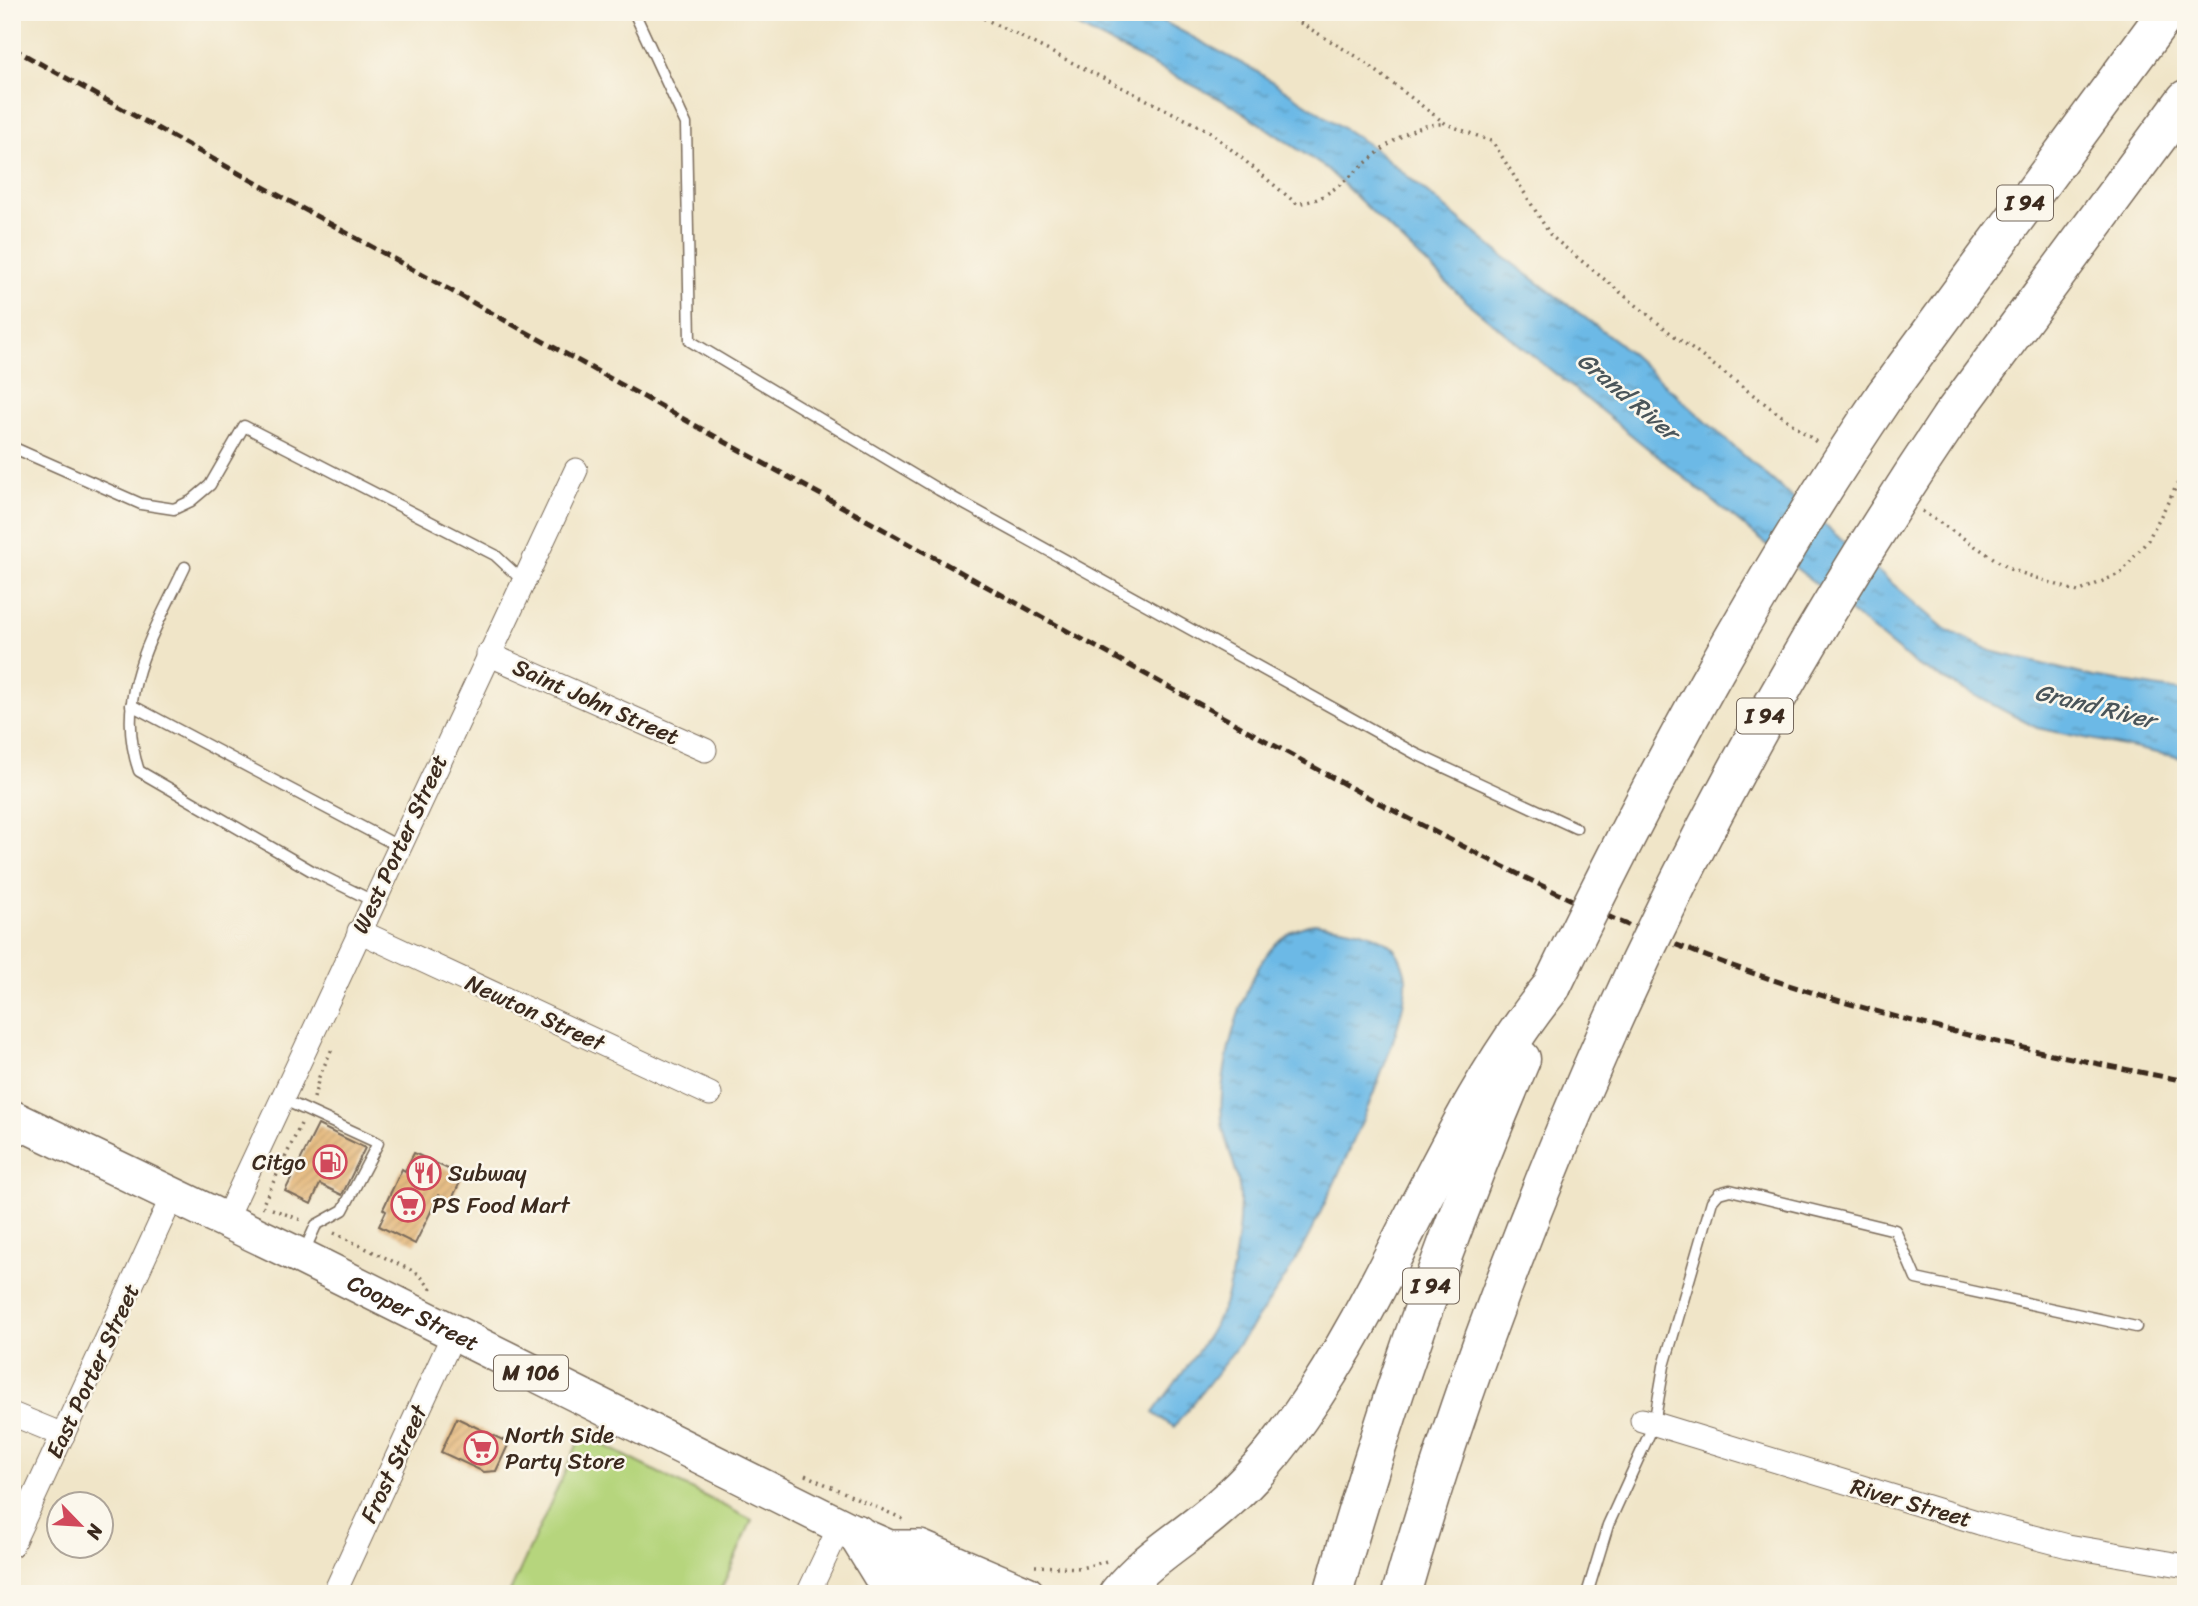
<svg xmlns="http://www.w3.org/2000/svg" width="2198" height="1606" viewBox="0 0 2198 1606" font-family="Sriracha,sans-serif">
<defs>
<pattern id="water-ripples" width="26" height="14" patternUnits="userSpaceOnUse" patternTransform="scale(1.75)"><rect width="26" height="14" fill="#6cb9e6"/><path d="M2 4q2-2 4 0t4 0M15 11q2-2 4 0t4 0" fill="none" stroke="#5a97ba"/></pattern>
<pattern id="building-hatch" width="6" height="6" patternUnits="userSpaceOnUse" patternTransform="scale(1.75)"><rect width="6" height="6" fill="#e2b06d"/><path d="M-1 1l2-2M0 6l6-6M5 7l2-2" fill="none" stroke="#b88f59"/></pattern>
</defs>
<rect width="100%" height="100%" fill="#fbf7ec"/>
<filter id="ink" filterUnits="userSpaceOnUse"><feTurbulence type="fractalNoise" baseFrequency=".0143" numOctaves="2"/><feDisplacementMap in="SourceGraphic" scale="14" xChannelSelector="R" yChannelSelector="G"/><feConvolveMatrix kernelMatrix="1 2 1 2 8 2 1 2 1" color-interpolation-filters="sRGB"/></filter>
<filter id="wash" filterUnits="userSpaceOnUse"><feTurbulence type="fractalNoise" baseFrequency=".00686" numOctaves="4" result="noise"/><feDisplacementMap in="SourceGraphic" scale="28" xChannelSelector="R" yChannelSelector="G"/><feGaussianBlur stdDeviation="1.57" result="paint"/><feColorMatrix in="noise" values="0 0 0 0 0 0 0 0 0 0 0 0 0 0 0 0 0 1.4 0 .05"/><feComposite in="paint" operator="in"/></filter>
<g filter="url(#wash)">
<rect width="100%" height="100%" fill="#f0e5c8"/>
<polygon fill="#b6d57d" stroke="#78804e" stroke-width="2" points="582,1434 752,1520 719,1594 509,1594"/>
<g fill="url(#water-ripples)" stroke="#547282" stroke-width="2">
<polygon points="1049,12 1146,12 1256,71 1375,149 1504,257 1619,343 1734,447 1945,629 1991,651 2093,677 2186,692 2186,759 2037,728 1915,664 1469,304 1327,169 1232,105"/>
<path d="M1314,923c25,4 67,6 83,30 4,5 8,19 9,25 4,50 -88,248 -118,295 -34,54 -74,104 -114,154l-21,-14c21,-30 62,-79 72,-112 9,-30 14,-69 15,-100 1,-25 -12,-49 -17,-73 -9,-47 21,-170 66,-195 7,-5 17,-7 25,-10z"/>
</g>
<g id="blocks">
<g fill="url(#building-hatch)">
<polygon points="318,1125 365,1148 342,1195 320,1184 311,1204 285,1191"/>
<polygon points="414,1153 463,1176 451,1201 439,1195 415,1244 379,1226 386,1211 383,1209 402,1169 405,1171"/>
<polygon points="457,1418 509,1443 496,1471 484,1472 441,1452"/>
</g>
</g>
</g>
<g filter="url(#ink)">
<use href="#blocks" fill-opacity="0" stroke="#7a6b5a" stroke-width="2"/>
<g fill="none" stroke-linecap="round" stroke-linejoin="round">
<defs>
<g id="lane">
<polyline points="634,12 686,124 690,341 939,490 1416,754 1576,828"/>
<polyline points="12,447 141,504 174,509 191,501 210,485 244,426 495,555 523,581"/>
<path d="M185,567c-32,68 -72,128 -46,204l173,100 61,30"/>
<polyline points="131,705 398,846"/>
<polyline points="282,1099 378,1143 343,1210 316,1225 303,1254"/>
<polyline points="1587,1594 1608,1525 1654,1424 1664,1366 1712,1201 1719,1193 1730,1190 1895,1230 1916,1279 2136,1327"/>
</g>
<g id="street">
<polyline points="488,654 705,750"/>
<polyline points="359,931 710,1094"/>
<polyline points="226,1219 576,470"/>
<polyline points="12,1414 63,1435"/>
<polyline points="1642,1420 1983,1524 2068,1546 2186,1566"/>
<polyline points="12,1545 173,1195"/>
<polyline points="334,1594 454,1333"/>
<polyline points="808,1594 840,1526"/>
</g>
<g id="primary">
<path id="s1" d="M12,1118l290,139 555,277 32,14h31l107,46"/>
<polyline points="895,1557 906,1572 952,1594"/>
</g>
<g id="highway">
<polyline points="1885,395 2167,12"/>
<polyline points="1951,417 2186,99"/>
<polyline points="857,1534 884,1578 915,1594"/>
<path d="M1118,1594c28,-36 72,-59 105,-90 29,-25 55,-56 77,-88 96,-136 145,-298 252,-430"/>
<path d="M1333,1594c51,-183 114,-361 188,-535"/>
<path d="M1401,1594c55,-193 126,-380 207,-563"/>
</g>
</defs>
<use href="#lane" stroke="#7a6b5a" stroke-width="13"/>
<use href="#street" stroke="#7a6b5a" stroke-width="25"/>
<use href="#primary" stroke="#7a6b5a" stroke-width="38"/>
<use href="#highway" stroke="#7a6b5a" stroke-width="41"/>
<g stroke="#7a6b5a" stroke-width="3.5" stroke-dasharray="2 5" stroke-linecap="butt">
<path d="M971,12l238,119 88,73c8,-2 19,-3 26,-8 40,-23 72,-73 121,-72"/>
<polyline points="1282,12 1359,58 1446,124 1493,142 1551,236 1668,331 1819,444"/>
<polyline points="1922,511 2010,569 2078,592 2121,573 2148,540 2186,468"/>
<polyline points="314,1098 319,1077 332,1049"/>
<polyline points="264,1207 262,1206 301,1124"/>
<polyline points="272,1209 301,1220"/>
<polyline points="334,1233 419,1274 432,1290"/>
<polyline points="805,1475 903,1519"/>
<polyline points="1035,1566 1081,1568 1107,1561"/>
</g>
<use href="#lane" stroke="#fff" stroke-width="10"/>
<use href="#street" stroke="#fff" stroke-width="23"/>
<use href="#primary" stroke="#fff" stroke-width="35"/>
<use href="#highway" stroke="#fff" stroke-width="38"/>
<path stroke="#3b2a1e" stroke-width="5" stroke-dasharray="10 5" stroke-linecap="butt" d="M12,48l1363,753c103,53 206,108 315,149 159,62 328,99 496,131"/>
<defs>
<g id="highway-bridge">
<path d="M1552,986c99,-205 205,-403 333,-591"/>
<path d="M1608,1031c97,-217 210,-417 343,-614"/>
</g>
</defs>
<use href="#highway-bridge" stroke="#7a6b5a" stroke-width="41" stroke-linecap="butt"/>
<use href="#highway-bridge" stroke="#fff" stroke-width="38"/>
</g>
</g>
<defs>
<symbol id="fuel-ring" viewBox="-11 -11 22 22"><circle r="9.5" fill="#fbf7ec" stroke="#d1495b" stroke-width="1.5"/><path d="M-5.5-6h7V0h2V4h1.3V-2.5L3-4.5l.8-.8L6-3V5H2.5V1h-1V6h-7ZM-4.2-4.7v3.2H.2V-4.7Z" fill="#d1495b"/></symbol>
<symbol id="restaurant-ring" viewBox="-11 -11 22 22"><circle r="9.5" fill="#fbf7ec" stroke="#d1495b" stroke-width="1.5"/><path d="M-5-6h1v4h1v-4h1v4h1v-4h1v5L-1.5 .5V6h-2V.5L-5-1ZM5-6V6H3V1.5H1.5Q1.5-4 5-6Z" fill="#d1495b"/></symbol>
<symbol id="supermarket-ring" viewBox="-11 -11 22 22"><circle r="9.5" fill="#fbf7ec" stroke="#d1495b" stroke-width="1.5"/><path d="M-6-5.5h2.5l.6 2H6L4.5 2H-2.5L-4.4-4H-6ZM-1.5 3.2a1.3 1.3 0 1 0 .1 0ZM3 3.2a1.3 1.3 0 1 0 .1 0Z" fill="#d1495b"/></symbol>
</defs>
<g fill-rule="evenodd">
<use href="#fuel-ring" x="311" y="1143" width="38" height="38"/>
<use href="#restaurant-ring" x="405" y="1154" width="38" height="38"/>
<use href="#supermarket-ring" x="389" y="1186" width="38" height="38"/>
<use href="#supermarket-ring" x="462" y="1429" width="38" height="38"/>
</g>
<g text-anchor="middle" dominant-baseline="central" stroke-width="5" stroke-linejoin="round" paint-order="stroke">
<g fill="#fbf7ec" stroke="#75685c" stroke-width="2">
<rect x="1997" y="185.5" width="56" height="35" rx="5"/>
<rect x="1737" y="698.5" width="56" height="35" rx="5"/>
<rect x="1403" y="1268.5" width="56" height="35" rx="5"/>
<rect x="494" y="1355.5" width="74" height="35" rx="5"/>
</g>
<g font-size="21" font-weight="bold" fill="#3b2a1e">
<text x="2025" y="203">I 94</text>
<text x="1765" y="716">I 94</text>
<text x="1431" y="1286">I 94</text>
<text x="531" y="1373">M 106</text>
</g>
<g font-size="23" fill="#3b2a1e" stroke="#fbf7ec">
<text transform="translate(596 702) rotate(24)">Saint John Street</text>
<text transform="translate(400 844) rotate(-65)">West Porter Street</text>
<text transform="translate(535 1013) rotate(25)">Newton Street</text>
<text stroke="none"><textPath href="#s1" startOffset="446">Cooper Street</textPath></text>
<text transform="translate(93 1371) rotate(-65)">East Porter Street</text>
<text transform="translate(394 1464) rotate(-65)">Frost Street</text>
<text transform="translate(1911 1503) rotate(16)">River Street</text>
</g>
<g font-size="23" fill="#3b2a1e" stroke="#fbf7ec" text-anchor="start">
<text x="306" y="1162" text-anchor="end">Citgo</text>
<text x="448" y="1173">Subway</text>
<text x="432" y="1205">PS Food Mart</text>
<text x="505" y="1435">North Side<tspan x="505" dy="26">Party Store</tspan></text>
</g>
<g font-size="24" font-style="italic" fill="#4a555a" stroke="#fbf7ec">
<text transform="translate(1628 396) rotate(40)">Grand River</text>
<text transform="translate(2095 706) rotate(14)">Grand River</text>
</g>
</g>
<rect width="2198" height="1606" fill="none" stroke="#fbf7ec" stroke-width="42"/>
<g transform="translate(80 1525) rotate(115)"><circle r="33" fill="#fbf7ec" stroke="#aea59a" stroke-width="2"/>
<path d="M0-5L12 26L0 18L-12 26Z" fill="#d1495b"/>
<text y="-10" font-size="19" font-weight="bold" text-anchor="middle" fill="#3b2a1e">N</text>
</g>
</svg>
